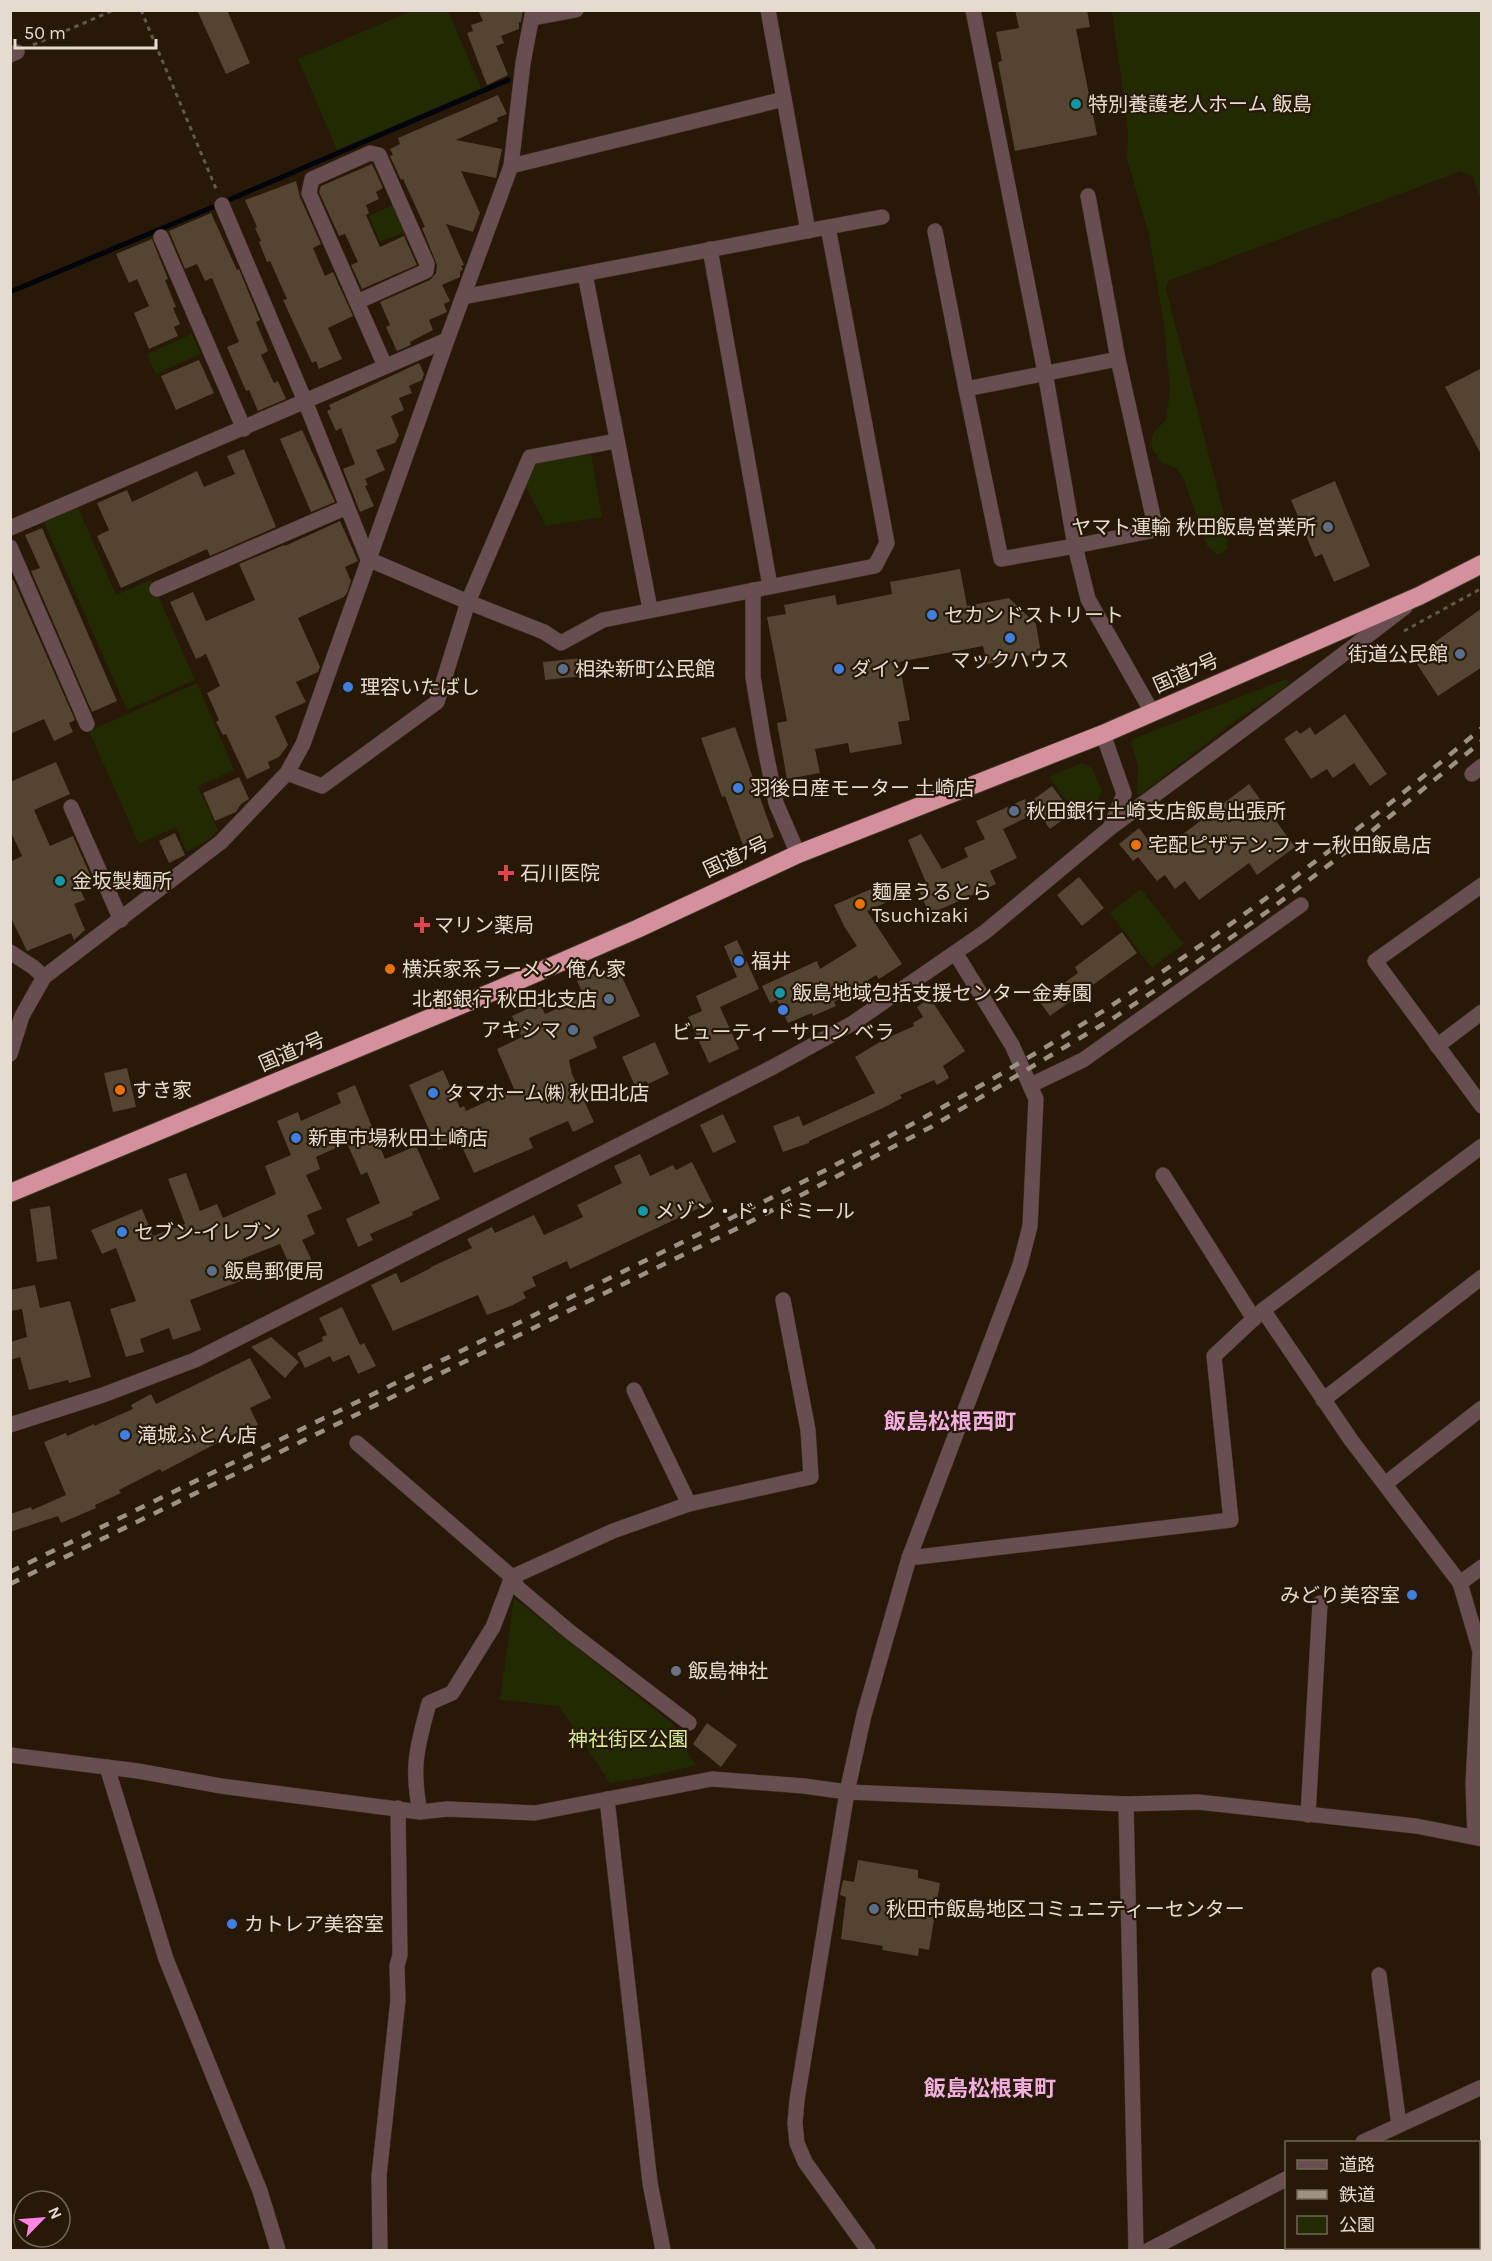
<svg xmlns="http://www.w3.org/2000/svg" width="1492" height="2261" viewBox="0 0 1492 2261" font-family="Karla,'Noto Sans JP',sans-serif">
<rect width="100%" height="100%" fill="#271807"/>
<g fill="#222a02">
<polygon points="411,11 448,11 481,88 337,150 298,59"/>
<polygon points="1112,11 1481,11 1481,201 1473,177 1461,171 1168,281 1166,289 1224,514 1228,549 1218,555 1207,546 1184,480 1177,468 1162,463 1150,445 1154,432 1166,420 1170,392 1164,324 1149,235 1127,159 1128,129"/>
<polygon points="393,205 405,232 380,242 369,216"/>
<polygon points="192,334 201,354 156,374 147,354"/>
<polygon points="591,454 602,517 546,526 525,485 535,464"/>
<polygon points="78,507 116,595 151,580 195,680 127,710 44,522"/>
<polygon points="1286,679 1289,682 1287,686 1233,723 1140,795 1137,793 1138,767 1131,742 1135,738"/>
<polygon points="197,683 234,770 198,786 218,830 211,838 187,852 176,827 139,844 89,731"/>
<polygon points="1082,763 1092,768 1102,790 1092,813 1082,821 1049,777"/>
<polygon points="1141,889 1184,944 1152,968 1110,913"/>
<polygon points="514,1598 673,1724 675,1736 696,1765 643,1778 610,1783 559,1706 500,1700"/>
</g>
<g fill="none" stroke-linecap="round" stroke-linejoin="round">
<g stroke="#00050b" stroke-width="5">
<polyline points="231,199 508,80"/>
<polyline points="10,292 213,207"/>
</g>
</g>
<g fill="#534531">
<polygon points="197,10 227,10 250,63 226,74"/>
<polygon points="478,10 523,10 521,22 519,22 519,29 501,36 504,43 496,46 508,75 487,85 467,33 473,31 471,25 483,21"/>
<polygon points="1015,10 1087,10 1090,27 1076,29 1097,135 1015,151 998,62 1002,61 996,32 1019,28"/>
<polygon points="498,95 507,114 497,118 498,121 456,140 502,149 496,178 461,171 480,213 473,232 446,224 464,265 461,266 463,269 460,272 460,277 442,285 450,301 444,304 447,312 429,320 433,330 410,342 411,345 397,351 386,327 390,325 380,302 430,280 436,273 437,265 422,228 425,227 403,179 401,180 390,156 393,155 390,149 400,144 398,138"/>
<polygon points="372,164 383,188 376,192 379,199 366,205 369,213 366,215 380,247 404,236 417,265 362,289 351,265 358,262 345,234 339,236 319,192 321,186"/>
<polygon points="296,181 300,197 321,244 313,248 325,276 333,272 353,316 328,328 342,359 319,369 316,361 312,363 283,300 287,299 270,261 267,262 259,242 261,241 255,228 257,227 245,200"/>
<polygon points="211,213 237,270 239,269 260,320 256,322 268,351 261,355 274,383 278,381 286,399 258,411 249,390 246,391 227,347 239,342 212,278 205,281 197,264 185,269 169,231"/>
<polygon points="152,239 168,279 165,280 176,307 173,308 180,324 174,327 178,336 149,349 134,313 149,306 137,279 129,283 116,254"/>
<polygon points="199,360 214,393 176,410 161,376"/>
<polygon points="419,363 424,374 422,380 409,386 412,393 399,398 404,410 391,416 399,435 395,443 376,450 385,470 365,479 368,485 365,486 374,506 360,512 343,469 355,464 341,428 336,431 327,411 331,409 329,405"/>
<polygon points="1482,368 1482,456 1445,387"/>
<polygon points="302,430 335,502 311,512 280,439"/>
<polygon points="244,449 276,527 210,556 207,549 121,588 97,536 109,530 97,503 127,490 132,502 197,471 204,487 235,474 227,456"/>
<polygon points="1335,481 1370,566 1334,582 1322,554 1315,557 1291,500"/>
<polygon points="340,521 358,561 345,567 351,581 347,593 344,597 298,618 320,667 318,672 296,682 306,702 275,716 288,745 279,757 268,762 270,768 247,779 226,734 223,735 216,722 219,720 207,693 220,686 206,654 196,659 170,602 193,592 206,621 255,600 239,564 284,545 285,546"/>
<polygon points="42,528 117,701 92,712 31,571 40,568 25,535"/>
<polygon points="960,569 967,606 1009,598 1036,624 1041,653 987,664 983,646 899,662 910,720 898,722 902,744 850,753 848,743 815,749 820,773 787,779 777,723 787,721 767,617 786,614 784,605 835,595 837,605 892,594 890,582"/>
<polygon points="13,579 75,720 69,723 73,732 54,741 44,719 10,734 10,581"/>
<polygon points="1482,608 1482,667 1438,696 1413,658"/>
<polygon points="582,658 584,676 545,680 543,662"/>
<polygon points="1345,714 1387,774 1370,786 1354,763 1333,778 1327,769 1311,779 1284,739 1297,730 1300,734 1310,727 1315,735"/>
<polygon points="735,727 774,837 744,848 725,796 722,797 701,738"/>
<polygon points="56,762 70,794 34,810 50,846 73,836 92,879 78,885 85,900 74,904 85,930 74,940 71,933 27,951 10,916 10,862 22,856 10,830 10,782"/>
<polygon points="239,777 249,799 241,804 236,812 215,821 203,793"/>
<polygon points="1249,784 1295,847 1257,875 1249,863 1199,900 1185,881 1175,889 1165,875 1157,881 1138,857 1133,861 1119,844 1139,828 1158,853"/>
<polygon points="1052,786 1072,813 1050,829 1038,812 1003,829 1017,858 990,871 996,884 930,914 919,891 928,887 908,840 921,834 942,869 968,857 964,848 985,839 976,821 1025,799 1027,804"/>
<polygon points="175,833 185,855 169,863 159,841"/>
<polygon points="1079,877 1104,908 1082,926 1057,895"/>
<polygon points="878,886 885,903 867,911 902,964 879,979 876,975 834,1002 836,1006 813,1016 812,1013 788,1023 777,1000 770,1003 762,986 817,961 820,969 857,946 844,926 834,905"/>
<polygon points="1122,932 1137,953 1050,1016 1039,1001 1078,973 1075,967"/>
<polygon points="737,940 759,989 720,1007 739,1049 709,1063 688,1017 702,1011 696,996 737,977 724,946"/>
<polygon points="616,964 640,1016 593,1037 597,1048 569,1060 572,1074 594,1122 573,1132 568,1121 529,1138 533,1148 474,1173 459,1140 438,1150 409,1085 443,1070 460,1108 464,1106 466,1111 514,1089 497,1049 522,1037 512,1016 540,1003 545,1014 584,996 577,981"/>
<polygon points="930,998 965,1051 943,1066 949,1078 937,1085 934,1080 900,1095 902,1098 883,1108 809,1141 809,1143 783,1152 773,1126 799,1116 803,1126 875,1093 855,1057 883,1040 914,1026 913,1023 923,1017 917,1007"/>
<polygon points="655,1042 669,1074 648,1084 646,1081 635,1086 622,1057"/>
<polygon points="127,1068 136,1107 113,1112 104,1073"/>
<polygon points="355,1085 385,1159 416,1146 440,1199 412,1212 413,1215 370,1234 373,1240 358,1247 346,1219 380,1203 367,1172 361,1175 347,1143 316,1157 320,1169 306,1175 322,1209 307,1215 315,1234 302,1240 314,1265 294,1274 280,1244 242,1259 249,1278 190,1300 201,1330 173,1340 169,1328 140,1339 144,1352 126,1357 110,1309 136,1301 116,1248 102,1254 91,1230 142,1209 153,1236 185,1224 168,1179 186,1173 200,1211 217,1204 223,1218 276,1194 265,1166 291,1155 277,1121 298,1112 301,1121 341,1103 337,1093"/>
<polygon points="723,1114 736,1142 713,1153 700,1125"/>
<polygon points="640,1154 650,1176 673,1165 676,1170 692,1162 712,1202 570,1269 567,1261 532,1277 536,1286 523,1292 526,1298 513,1305 487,1315 478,1295 393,1331 371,1285 396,1273 401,1283 431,1268 431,1267 472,1248 467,1239 492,1227 495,1233 534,1215 544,1235 583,1217 577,1205 622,1183 614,1166"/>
<polygon points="50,1206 57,1259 37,1262 30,1209"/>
<polygon points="35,1285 40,1308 70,1301 91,1377 69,1383 68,1380 29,1390 20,1357 10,1360 10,1342 27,1337 22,1309 10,1311 10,1290"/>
<polygon points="342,1307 360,1345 364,1343 376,1366 358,1374 349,1355 333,1362 330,1356 305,1368 297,1353 323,1341 322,1337 327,1335 319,1318"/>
<polygon points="271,1337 299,1362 285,1378 251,1347"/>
<polygon points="250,1358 271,1398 250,1408 258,1425 241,1433 240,1431 162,1472 160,1469 119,1490 121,1493 95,1505 96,1508 61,1523 58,1516 10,1532 10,1514 31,1507 32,1510 66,1495 44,1442 66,1433 67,1436 94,1424 94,1426 133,1409 131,1405 151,1394 156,1404"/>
<polygon points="707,1723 737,1745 721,1767 693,1744"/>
<polygon points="858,1860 918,1870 918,1878 940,1883 929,1950 919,1948 918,1956 882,1950 883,1946 841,1939 846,1897 840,1895 843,1880 854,1882"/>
</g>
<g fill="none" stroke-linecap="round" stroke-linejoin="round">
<defs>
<g id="minor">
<polyline points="768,10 808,231"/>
<polyline points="973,10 1045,372 1075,546 1001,559 966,389 1118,359"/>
<polyline points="533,18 576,10"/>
<polyline points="10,55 17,52"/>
<polyline points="511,166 784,99"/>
<polyline points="1088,196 1118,359 1156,530 1075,546 1088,599 1152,712"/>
<polyline points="222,205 305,401 368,559 468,602 544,632 561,643 603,620 875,566 887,543 828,227 463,297"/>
<polyline points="828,227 882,217"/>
<polyline points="935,231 966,389"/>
<polyline points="161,237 244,429"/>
<polyline points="710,249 770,586"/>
<polyline points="585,274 650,609"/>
<polyline points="357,302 426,271 427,264 379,155 370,153 312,179 309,193 385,366"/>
<polyline points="10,528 447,340"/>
<polyline points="10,547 87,724"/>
<polyline points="157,589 347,507"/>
<polyline points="753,590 753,677 763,738 776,803 798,854"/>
<polyline points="287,773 322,786 437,702 468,602 530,457 616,441"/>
<polyline points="1472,774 1482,766"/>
<polyline points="71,807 121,920"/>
<path d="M1110,828c99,-73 198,-146 295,-221"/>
<polyline points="1482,885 1375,961 1482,1106"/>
<polyline points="10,952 33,967 44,977"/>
<polyline points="1437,1046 1482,1012"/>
<polyline points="10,1054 22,1016 44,977 221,842 287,773 303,744 447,340 511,166 523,63 533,10"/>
<polyline points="1031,1085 1083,1060 1301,905"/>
<polyline points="1163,1175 1254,1319"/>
<polyline points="634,1390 689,1504"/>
<polyline points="1323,1400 1482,1277"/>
<polyline points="10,1425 103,1395 195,1360 773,1067 853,1023 985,932 1110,828 1124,794 1103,734"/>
<polyline points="357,1443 512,1577 518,1588 570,1632 689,1723"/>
<polyline points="1385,1484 1482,1408"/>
<polyline points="909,1558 1231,1520 1214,1356 1263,1310"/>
<polyline points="1460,1583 1482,1567"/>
<polyline points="10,1755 138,1771 221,1786 420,1812 447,1809 535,1813 712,1779 804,1786 847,1792 1126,1804 1198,1802 1416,1826 1482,1839"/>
<polyline points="107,1767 166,1959 260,2191 278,2250"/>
<polyline points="607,1799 650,2183 663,2250"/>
<polyline points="1126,1804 1136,2250"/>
<path d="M420,1812c-9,-45 -3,-65 9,-109l23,-10 41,-66 19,-50 101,-46 76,-27 122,-27 -3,-47 -25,-130"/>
<polyline points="1308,1815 1320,1603"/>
<polyline points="1475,1837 1473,1784 1480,1651 1460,1583 1351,1440 1263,1310 1482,1146"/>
<polyline points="1379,1975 1399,2125"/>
<polyline points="1363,2142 1482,2087"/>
<polyline points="1478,2184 1482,2183"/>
<polyline points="1348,2248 1350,2250"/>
<polyline points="380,2250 379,2176 398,2000 397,1966 400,1955 398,1808"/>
<polyline points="868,2250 805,2162 797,2143 795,2123 797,2100 847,1792 864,1715 909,1558 1020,1265 1030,1226 1036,1099 1012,1045 956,954"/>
<polyline points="1149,2250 1286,2179"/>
</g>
<polyline id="highway" points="10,1193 497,990 637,929 798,854 1103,734 1419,596 1482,564"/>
</defs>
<use href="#minor" stroke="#423323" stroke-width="16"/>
<use href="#highway" stroke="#423323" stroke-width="20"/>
<g stroke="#665849" stroke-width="3" stroke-dasharray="4.5 4.5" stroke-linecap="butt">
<polyline points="141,10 217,191"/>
<polyline points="33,45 114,10"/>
<polyline points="1404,631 1482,588"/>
</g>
<use href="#minor" stroke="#684d51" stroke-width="15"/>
<use href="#highway" stroke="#d4909c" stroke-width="18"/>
<g stroke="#9d9184" stroke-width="4.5" stroke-dasharray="10 10" stroke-linecap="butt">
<path d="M10,1572c187,-92 374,-183 561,-275 167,-82 333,-162 491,-260 148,-92 286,-197 420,-309"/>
<polyline points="10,1584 742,1226 931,1127 1115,1017 1190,967 1268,911 1351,848 1482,741"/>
</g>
</g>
<g fill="#0f9aa8" stroke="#271807" stroke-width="2">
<circle cx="1076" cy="104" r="6"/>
<circle cx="60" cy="881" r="6"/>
<circle cx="780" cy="993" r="6"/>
<circle cx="643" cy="1211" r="6"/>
</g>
<g fill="#5c6f8a" stroke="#271807" stroke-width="2">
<circle cx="1328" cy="527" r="6"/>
<circle cx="1460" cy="654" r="6"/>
<circle cx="563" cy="669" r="6"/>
<circle cx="1014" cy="811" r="6"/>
<circle cx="609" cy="999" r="6"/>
<circle cx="573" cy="1030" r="6"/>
<circle cx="212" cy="1271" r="6"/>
<circle cx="874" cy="1909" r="6"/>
</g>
<g fill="#3f7fe0" stroke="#271807" stroke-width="2">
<circle cx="932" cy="615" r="6"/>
<circle cx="1010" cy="638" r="6"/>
<circle cx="839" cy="669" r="6"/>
<circle cx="348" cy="687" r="6"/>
<circle cx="738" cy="788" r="6"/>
<circle cx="739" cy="961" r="6"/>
<circle cx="783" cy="1010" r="6"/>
<circle cx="433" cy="1093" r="6"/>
<circle cx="296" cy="1138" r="6"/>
<circle cx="122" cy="1232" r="6"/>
<circle cx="125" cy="1435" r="6"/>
<circle cx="1412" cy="1595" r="6"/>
<circle cx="232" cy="1924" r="6"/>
</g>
<g fill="#e8710a" stroke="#271807" stroke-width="2">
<circle cx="1136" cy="845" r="6"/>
<circle cx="860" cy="904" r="6"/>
<circle cx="390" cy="969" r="6"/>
<circle cx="120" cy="1090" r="6"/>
</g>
<g fill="#e0444e" stroke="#271807" stroke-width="2">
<path d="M503 864h6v6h6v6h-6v6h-6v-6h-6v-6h6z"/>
<path d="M419 916h6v6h6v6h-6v6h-6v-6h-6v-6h6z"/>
</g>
<circle fill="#6b7280" stroke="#271807" stroke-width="2" cx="676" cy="1671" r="6"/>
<g text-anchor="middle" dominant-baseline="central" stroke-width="4.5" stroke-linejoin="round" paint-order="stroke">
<g font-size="20" fill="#e5dbd0" stroke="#271807" text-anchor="start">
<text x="1088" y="104">特別養護老人ホーム 飯島</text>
<text x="1316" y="527" text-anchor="end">ヤマト運輸 秋田飯島営業所</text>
<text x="944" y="615">セカンドストリート</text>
<text x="1448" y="654" text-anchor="end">街道公民館</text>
<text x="1010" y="660" text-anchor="middle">マックハウス</text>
<text x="575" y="669">相染新町公民館</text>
<text x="851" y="669">ダイソー</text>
<text x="360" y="687">理容いたばし</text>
<text x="750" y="788">羽後日産モーター 土崎店</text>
<text x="1026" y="811">秋田銀行土崎支店飯島出張所</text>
<text x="1148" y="845">宅配ピザテン.フォー秋田飯島店</text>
<text x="520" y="873">石川医院</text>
<text x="72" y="881">金坂製麺所</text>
<text x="872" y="892">麺屋うるとら<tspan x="872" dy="23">Tsuchizaki</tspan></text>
<text x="434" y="925">マリン薬局</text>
<text x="751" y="961">福井</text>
<text x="402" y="969">横浜家系ラーメン 俺ん家</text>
<text x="792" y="993">飯島地域包括支援センター金寿園</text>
<text x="597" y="999" text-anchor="end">北都銀行 秋田北支店</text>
<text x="561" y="1030" text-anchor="end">アキシマ</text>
<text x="783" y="1032" text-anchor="middle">ビューティーサロン ベラ</text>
<text x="132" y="1090">すき家</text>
<text x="445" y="1093">タマホーム㈱ 秋田北店</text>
<text x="308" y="1138">新車市場秋田土崎店</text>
<text x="655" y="1211">メゾン・ド・ドミール</text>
<text x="134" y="1232">セブン-イレブン</text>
<text x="224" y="1271">飯島郵便局</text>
<text x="137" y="1435">滝城ふとん店</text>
<text x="1400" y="1595" text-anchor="end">みどり美容室</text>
<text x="688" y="1671">飯島神社</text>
<text x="886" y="1909">秋田市飯島地区コミュニティーセンター</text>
<text x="244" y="1924">カトレア美容室</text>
</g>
<g font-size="20" fill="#e5dbd0" stroke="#271807">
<text transform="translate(1186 673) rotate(-24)">国道7号</text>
<text transform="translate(736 857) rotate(-25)">国道7号</text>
<text transform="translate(292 1052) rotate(-23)">国道7号</text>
</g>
<g font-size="20" fill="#d3ea93" stroke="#271807">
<text x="628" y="1739">神社街区公園</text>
</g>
<g font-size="22" font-weight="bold" fill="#f1aedf" stroke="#271807">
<text x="950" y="1422">飯島松根西町</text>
<text x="990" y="2089">飯島松根東町</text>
</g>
</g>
<rect width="1492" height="2261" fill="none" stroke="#e5dbd0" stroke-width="24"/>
<rect x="1285" y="2141" width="195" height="108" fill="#271807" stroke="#736657" stroke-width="1.5"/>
<rect x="1297" y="2160" width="30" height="9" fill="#684d51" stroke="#736657" stroke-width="1.5"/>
<text x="1339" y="2171" font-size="18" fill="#e5dbd0">道路</text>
<rect x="1297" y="2190" width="30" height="9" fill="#9d9184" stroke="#736657" stroke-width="1.5"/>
<text x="1339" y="2201" font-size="18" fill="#e5dbd0">鉄道</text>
<rect x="1297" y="2216" width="30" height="18" fill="#222a02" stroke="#736657" stroke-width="1.5"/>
<text x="1339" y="2231" font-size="18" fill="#e5dbd0">公園</text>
<g transform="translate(42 2219) rotate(65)"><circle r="28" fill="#271807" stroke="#736657" stroke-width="1.5"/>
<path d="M0-4.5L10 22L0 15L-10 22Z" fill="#fd86e2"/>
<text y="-9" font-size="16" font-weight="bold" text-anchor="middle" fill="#e5dbd0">N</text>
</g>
<path d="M15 39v9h141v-9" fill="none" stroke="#e5dbd0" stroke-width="3"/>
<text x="24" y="39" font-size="18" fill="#e5dbd0" stroke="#271807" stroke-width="4.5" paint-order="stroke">50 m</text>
</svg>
